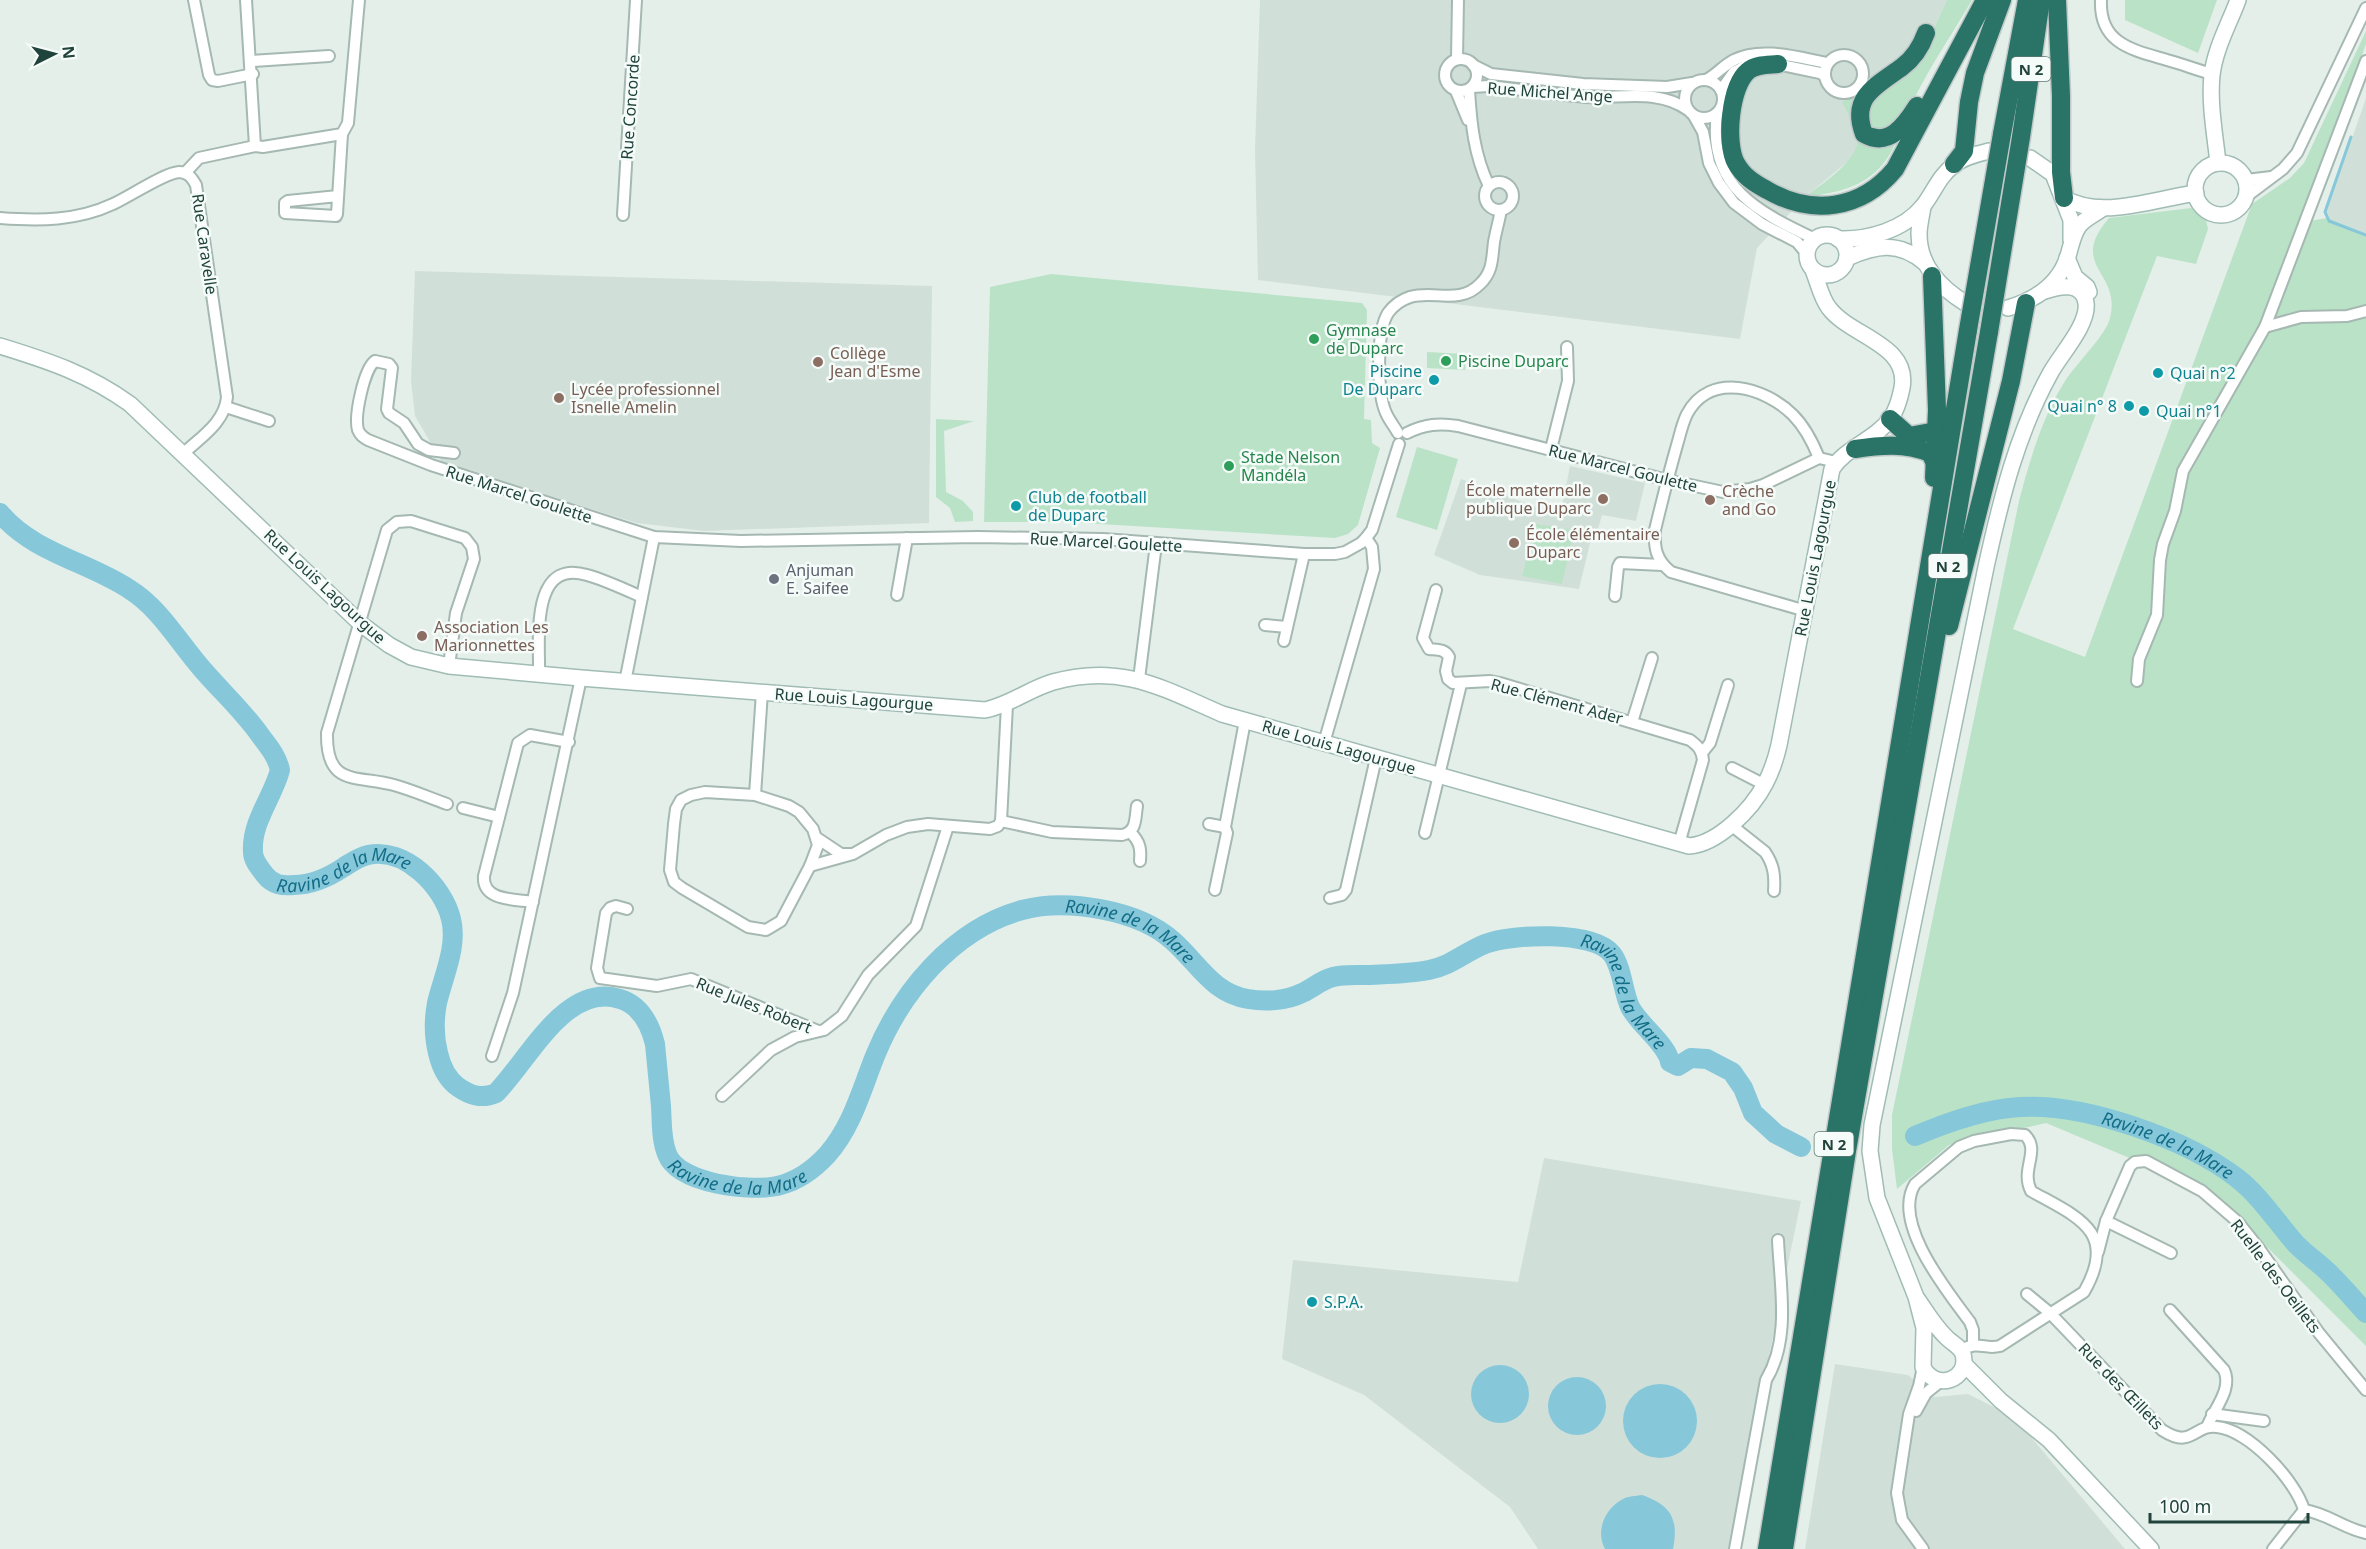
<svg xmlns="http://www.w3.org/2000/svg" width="2366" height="1549" viewBox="0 0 2366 1549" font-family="'Noto Sans',sans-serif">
<rect width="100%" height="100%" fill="#e4efea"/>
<g fill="#d1dfd9">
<polygon points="1260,0 1947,0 1923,52 1857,136 1858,147 1852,158 1805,197 1757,248 1740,339 1258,280 1255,150"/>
<polygon points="2366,98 2366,234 2328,218 2326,213"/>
<polygon points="415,271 932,286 929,523 704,531 637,523 443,464 415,416 411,381"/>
<polygon points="1570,466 1645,483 1636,521 1602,515 1598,529 1593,531 1579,589 1480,575 1434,555 1461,479 1560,516"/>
<polygon points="1544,1158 1801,1201 1729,1549 1538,1549 1510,1507 1364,1395 1282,1359 1293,1260 1518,1282"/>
<polygon points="1835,1364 1908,1375 1934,1397 1968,1394 1996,1408 2025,1430 2125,1549 1805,1549"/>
</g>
<g fill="#bae2c7">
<path d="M1947,0h25c-18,31 -39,62 -56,95 -14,26 -19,60 -43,79 -19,16 -45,20 -68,23 16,-13 57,-38 52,-61 -3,-11 -10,-24 -15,-34l17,-11 9,-12 55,-27z"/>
<polygon points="2125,0 2217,0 2198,53 2125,20"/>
<path d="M2366,31v13l-64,178 26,-4 38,16v1112l-153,-153 -167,-70 -97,22 -52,44 -5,-40v-34l127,-614c11,-41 23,-84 46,-120 11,-17 41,-46 45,-63 12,-47 -43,-51 -1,-100l82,-10 14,8 3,13 -12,35 -39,-8 -144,373 72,28 167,-453 38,-26 14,-15z"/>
<polygon points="1051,274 1362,303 1367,310 1364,419 1371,420 1372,443 1380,448 1358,525 1348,534 1335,538 1066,522 984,522 990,287"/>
<polygon points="1427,352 1466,354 1465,370 1427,368"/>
<polygon points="936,419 974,421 944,431 946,492 963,501 973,512 973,521 955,522 950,508 936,497"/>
<polygon points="1417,447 1458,459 1437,530 1396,517"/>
<polygon points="1536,524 1574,530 1562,584 1522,576"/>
</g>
<g fill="#86c8da">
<circle cx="1500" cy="1394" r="29"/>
<circle cx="1577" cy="1406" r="29"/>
<circle cx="1660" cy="1421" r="37"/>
<path d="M1642,1495c29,10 37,24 31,54h-68c-10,-18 0,-41 18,-50 5,-3 13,-3 19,-4z"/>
</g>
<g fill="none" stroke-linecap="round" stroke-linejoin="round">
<polyline stroke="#86c8da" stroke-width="3" points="2351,137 2325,212 2329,221 2366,235"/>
<g stroke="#86c8da" stroke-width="20">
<path id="s1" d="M0,513c32,39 88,49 129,76 31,19 50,54 74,81 19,22 40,41 57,65 8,11 17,21 20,35 -7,27 -29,52 -27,82 0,9 7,16 12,23 8,10 17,11 29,10 18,0 35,-8 50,-18 8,-5 15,-10 24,-12 37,-8 75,31 83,64 7,27 -8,58 -14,84 -3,16 -3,34 1,50 3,13 9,26 20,34 13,9 24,12 38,6 32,-32 70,-112 124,-94 20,6 30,25 35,45 2,20 4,41 6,62 1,16 0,33 6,48 11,30 86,39 114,31 18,-5 33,-16 46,-30 25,-28 34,-64 48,-99 26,-64 78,-127 147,-146 45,-12 117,0 151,31 25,22 39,52 75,58 17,3 38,2 54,-6 11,-5 19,-13 31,-16 11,-3 23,-2 34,-2 21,-1 42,-1 62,-5 22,-4 36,-18 56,-26 26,-10 108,-14 127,10 10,13 11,38 18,53 9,18 37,37 40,55l8,4 13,-8 16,1 25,13 11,16 10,25 23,21 25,13"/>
<path id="s2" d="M1915,1136c33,-14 69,-27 105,-29 65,-4 166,32 217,71 23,18 39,43 58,65 11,12 26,21 37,33 12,12 23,25 34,37"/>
</g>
<defs>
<g id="street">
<polyline points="194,0 209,75 212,80 218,81 253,74"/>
<polyline points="246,0 255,146"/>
<path d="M2101,0c-2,44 32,50 66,60 15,4 30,10 45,14"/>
<circle cx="1844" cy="74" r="19"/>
<circle cx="1461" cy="75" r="16"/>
<polyline points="1457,59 1458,0"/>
<polyline points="252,61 329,56"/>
<polyline points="1772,63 1820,73 1825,76"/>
<polyline points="1473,65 1491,74 1583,84 1667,87 1692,83"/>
<circle cx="1704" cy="99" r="19"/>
<path d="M1706,80c10,-5 18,-15 28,-20 28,-14 65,-2 94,3"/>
<path d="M1472,87l17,-1c32,4 64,8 96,11 35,2 73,-9 103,13"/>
<path d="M1469,90c2,33 5,65 20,96"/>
<polyline points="1721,90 1734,72 1751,63"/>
<polyline points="1456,91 1468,120"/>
<path d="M1717,114c-10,73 41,98 98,125"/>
<polyline points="1694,116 1703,132 1709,163 1719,183 1734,203 1762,224 1797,242 1807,254"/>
<polyline points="185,173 199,158 255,146 263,147 342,134 348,123 359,0"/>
<polyline points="2246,180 2271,177"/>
<circle cx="1499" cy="196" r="14"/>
<polyline points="338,196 288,201 285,203 285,213 336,216 337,214 342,134"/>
<polyline points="2247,196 2283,169 2297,153 2366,8"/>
<polyline points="623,215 636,0"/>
<path d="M0,218c39,3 77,3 113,-14 16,-7 51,-31 66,-32 9,0 13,6 17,13l31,212c-2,25 -26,40 -43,56"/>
<polyline points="2265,327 2301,317 2347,316 2366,311"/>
<polyline points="226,407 269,421"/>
<path d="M1398,433c-4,-7 -9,-13 -12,-20 -9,-20 -10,-81 2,-100 5,-7 13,-13 22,-16 24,-7 50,8 70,-13 13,-12 12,-26 14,-42 2,-11 5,-21 7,-32"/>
<path d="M1407,433c18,-9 32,-10 51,-7l209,54 56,12 27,-3 13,-4 56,-27 17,4"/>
<polyline points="1551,449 1568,381 1567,347"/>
<path d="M454,453l-25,-3 -11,-6 -14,-21 -15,-10 -2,-4 5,-41 -3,-4 -14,-3c-11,8 -21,55 -17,69 2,5 5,7 10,10l63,25 223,72 87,4 237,-4 125,2 201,15h31l10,-2 16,-9 5,-5 6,-8 27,-86"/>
<path d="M1436,590l-13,48 6,11c9,1 16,0 20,8l-3,14 2,8 5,4 37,-2 10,2 190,57c8,6 12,10 13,20l-24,84"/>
<polyline points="897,595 907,538"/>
<polyline points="1615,596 1618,567 1620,563 1662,565"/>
<path d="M1806,611l-135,-39c-15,-12 -17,-24 -16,-42 7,-29 14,-57 22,-85 3,-10 5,-21 10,-31 23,-43 78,-27 106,1 12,12 20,28 26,43"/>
<polyline points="1265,625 1287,627"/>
<polyline points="1284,641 1304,554"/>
<path d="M539,675c1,-33 -10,-117 48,-100 18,5 37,14 55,22"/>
<polyline points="1139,679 1156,544"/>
<polyline points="2137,681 2139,659 2157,615 2160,560 2163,544 2175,511 2183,471 2265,327 2366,61"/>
<polyline points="625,682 654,537"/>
<polyline points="1632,722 1652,658"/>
<polyline points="1324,743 1374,569 1372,547 1366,538"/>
<polyline points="1702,753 1710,743 1728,685"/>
<polyline points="1732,768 1765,785"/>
<polyline points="755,795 789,806 799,812 813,829 818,845 810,866 781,921 766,930 748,927 682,888 674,882 670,870 674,824 676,809 681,800 691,795 705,792 755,795 762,692"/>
<path d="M447,804c-17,-6 -35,-14 -53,-19 -38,-10 -68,2 -67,-52l60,-203 10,-8 14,-1 54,17 7,9 2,12 -18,54 -7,53"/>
<polyline points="463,808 499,817"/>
<path d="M1001,821l51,11 70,3c15,-3 13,-17 15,-29"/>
<polyline points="1209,824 1225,827"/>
<path d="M1731,825l34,27c9,13 10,24 9,39"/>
<path d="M1131,833c9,9 10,16 9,28"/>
<polyline points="1425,833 1461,684"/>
<polyline points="817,838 841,854 850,854"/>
<polyline points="810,866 853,854 886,835 907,827 928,824 990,829 998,826 1001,821 1007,705"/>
<polyline points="1215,890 1227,833 1225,827 1245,721"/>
<polyline points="1330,898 1342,895 1346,890 1376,758"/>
<path d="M533,902c-19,-3 -51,-1 -49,-26l34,-133 12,-8 39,7"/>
<polyline points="627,909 616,906 610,908 606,913 597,968 600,978 657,986 691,979 818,1031"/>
<polyline points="492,1056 513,993 581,678"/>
<polyline points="722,1096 771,1050 795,1037 824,1030 842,1016 868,975 916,926 948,826"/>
<polyline points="2106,1221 2171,1253"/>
<polyline points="2098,1252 2106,1221 2130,1166 2135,1162 2146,1161 2202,1191 2238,1222 2258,1247 2319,1333 2366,1390"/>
<path d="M2027,1294l23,19 112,117c31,20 31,-6 55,-3 32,3 79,54 87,83 23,3 40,19 62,23"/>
<path d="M2170,1310l54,60c9,19 -10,39 -17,57"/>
<path d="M1961,1350c19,-10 22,0 39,-4l84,-54c35,-61 -7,-75 -53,-101 -11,-22 10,-40 -6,-56l-14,-1 -37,7 -15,6 -44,37c-24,39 33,108 55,138l3,8v14"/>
<polyline points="1923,1367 1919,1386 1909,1414 1897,1493 1902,1520 1923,1549"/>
<polyline points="1916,1411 1926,1393 1941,1381"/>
<polyline points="2212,1414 2264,1421"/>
<path d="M1735,1549l31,-169c25,-41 14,-94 12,-140"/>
<polyline points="2273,1549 2304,1510"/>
</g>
<g id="secondary">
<polyline points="2030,158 2053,174 2071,220 2071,240"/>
<path d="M2218,163c-3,-28 -9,-60 -6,-88 3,-26 17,-51 26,-75"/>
<circle cx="2221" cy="189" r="26"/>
<path d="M2064,198c37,22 90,1 132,-5"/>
<path d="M1923,206c-1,9 -4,19 -4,28 0,32 21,53 46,69"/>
<circle cx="1827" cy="255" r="20"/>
<path d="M1838,239c30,1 66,-9 85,-33 11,-14 16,-30 31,-41 9,-8 23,-11 35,-14"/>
<path d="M1847,258c30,-13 52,-17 78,5"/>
<polyline points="2067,258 2075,277 2087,287 2089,292"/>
<path d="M2008,308c27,-8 51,-23 60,-52 3,-10 5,-22 11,-30 5,-7 16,-12 23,-17"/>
<path d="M0,346c49,15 88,28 130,58l231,220 28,21 22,12 38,9 132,12 404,32c25,-5 44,-21 68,-28 68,-19 109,6 169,32l467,132c29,-2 63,-37 76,-62 7,-13 11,-26 14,-39l53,-276c14,-22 43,-29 59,-51 6,-9 9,-20 11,-30 8,-44 -51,-51 -73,-80 -8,-10 -11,-26 -16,-38"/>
<path d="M1916,1297c10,14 18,29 31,41 6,6 13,8 16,16 7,26 -28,38 -40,13l1,-39 -8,-31 -39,-99 -7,-47 2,-26 114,-558c15,-68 31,-134 65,-195 10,-18 38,-48 35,-69 -3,-22 -27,-17 -41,-12"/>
<polyline points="1964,1364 2001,1401 2049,1440 2151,1549"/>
</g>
<g id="highway">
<polyline points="2057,0 2061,96 2061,172 2064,198"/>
<path d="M1778,64c-10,1 -22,0 -30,7 -18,15 -23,72 -12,92 7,13 18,20 31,27 45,26 94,20 128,-21l90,-169"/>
<path d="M1917,106c-12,19 -28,42 -53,28 -14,-37 12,-48 38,-67 12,-9 19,-20 24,-34"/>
<polyline points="2002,134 2027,0"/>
<polyline points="2021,137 2041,0"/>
<polyline points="1954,164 1964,151 1969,102 1975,73 2002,0"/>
<polyline points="1932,276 1937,410 1934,478"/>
<polyline points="1890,419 1909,436 1936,431"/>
<path d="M1855,449c26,-4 50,-6 75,4l5,10"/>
<polyline points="1949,626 2011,381 2026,303"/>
<polyline points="1767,1549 1968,330"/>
<polyline points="1784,1549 1847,1151 1989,332"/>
</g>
</defs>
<use href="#street" stroke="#a5b8b2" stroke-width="14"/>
<use href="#secondary" stroke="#a0bcb4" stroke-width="18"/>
<use href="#highway" stroke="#c1cac8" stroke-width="21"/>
<use href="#street" stroke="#fff" stroke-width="10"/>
<use href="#secondary" stroke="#fff" stroke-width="15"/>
<use href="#highway" stroke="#297367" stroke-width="18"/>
<defs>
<g id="highway-bridge">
<polyline points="1968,330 2002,134"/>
<polyline points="1989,332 2021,137"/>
</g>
</defs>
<use href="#highway-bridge" stroke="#c1cac8" stroke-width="21" stroke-linecap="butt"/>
<use href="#highway-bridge" stroke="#297367" stroke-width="18"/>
</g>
<g fill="#2e9e5b" stroke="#f5fbf8" stroke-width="2">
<circle cx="1314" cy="339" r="6"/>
<circle cx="1446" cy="361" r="6"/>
<circle cx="1229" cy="466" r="6"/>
</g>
<g fill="#8d6e63" stroke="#f5fbf8" stroke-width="2">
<circle cx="818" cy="362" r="6"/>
<circle cx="559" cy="398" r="6"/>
<circle cx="1603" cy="499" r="6"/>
<circle cx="1710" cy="500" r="6"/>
<circle cx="1514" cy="543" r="6"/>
<circle cx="422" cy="636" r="6"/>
</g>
<g fill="#0f9aa8" stroke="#f5fbf8" stroke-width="2">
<circle cx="2158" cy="373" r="6"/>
<circle cx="1434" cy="380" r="6"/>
<circle cx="2129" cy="406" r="6"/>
<circle cx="2144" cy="411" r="6"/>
<circle cx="1016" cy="506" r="6"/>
<circle cx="1312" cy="1302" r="6"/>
</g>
<circle fill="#6b7280" stroke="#f5fbf8" stroke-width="2" cx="774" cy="579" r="6"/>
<g text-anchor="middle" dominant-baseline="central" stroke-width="5" stroke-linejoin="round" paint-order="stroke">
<g fill="#f5fbf8" stroke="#607a74" stroke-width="1.5">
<rect x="2011.5" y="57" width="39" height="24" rx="4.5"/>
<rect x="1928.5" y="554" width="39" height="24" rx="4.5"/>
<rect x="1814.5" y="1132" width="39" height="24" rx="4.5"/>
</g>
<g font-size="15" font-weight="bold" fill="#20433b">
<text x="2031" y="69">N 2</text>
<text x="1948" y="566">N 2</text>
<text x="1834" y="1144">N 2</text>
</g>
<g font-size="16" fill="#20433b" stroke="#f5fbf8">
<text transform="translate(1550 92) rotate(4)">Rue Michel Ange</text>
<text transform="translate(630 107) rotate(-86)">Rue Concorde</text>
<text transform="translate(205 244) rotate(82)">Rue Caravelle</text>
<text transform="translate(1623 468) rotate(14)">Rue Marcel Goulette</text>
<text transform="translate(519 494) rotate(18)">Rue Marcel Goulette</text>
<text transform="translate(1106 542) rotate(3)">Rue Marcel Goulette</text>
<text transform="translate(1815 558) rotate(-79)">Rue Louis Lagourgue</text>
<text transform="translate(325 586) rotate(43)">Rue Louis Lagourgue</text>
<text transform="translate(854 699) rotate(4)">Rue Louis Lagourgue</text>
<text transform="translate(1557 701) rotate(15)">Rue Clément Ader</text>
<text transform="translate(1339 747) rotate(16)">Rue Louis Lagourgue</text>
<text transform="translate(754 1005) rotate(22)">Rue Jules Robert</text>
<text transform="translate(2276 1276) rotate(53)">Ruelle des Oeillets</text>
<text transform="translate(2121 1386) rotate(46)">Rue des Œillets</text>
</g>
<g font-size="16" fill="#27864d" stroke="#f5fbf8" text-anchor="start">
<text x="1326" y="330">Gymnase<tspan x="1326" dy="18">de Duparc</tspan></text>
<text x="1458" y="361">Piscine Duparc</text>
<text x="1241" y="457">Stade Nelson<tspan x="1241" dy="18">Mandéla</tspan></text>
</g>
<g font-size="16" fill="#785e54" stroke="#f5fbf8" text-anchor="start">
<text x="830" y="353">Collège<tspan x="830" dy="18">Jean d'Esme</tspan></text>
<text x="571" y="389">Lycée professionnel<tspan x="571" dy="18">Isnelle Amelin</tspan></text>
<text x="1591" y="490" text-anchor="end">École maternelle<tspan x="1591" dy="18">publique Duparc</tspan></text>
<text x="1722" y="491">Crèche<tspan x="1722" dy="18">and Go</tspan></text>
<text x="1526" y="534">École élémentaire<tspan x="1526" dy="18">Duparc</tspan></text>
<text x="434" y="627">Association Les<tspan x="434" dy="18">Marionnettes</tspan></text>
</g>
<g font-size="16" fill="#0d838f" stroke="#f5fbf8" text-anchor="start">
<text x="1422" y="371" text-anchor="end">Piscine<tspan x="1422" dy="18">De Duparc</tspan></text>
<text x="2170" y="373">Quai n°2</text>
<text x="2117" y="406" text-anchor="end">Quai n° 8</text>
<text x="2156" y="411">Quai n°1</text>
<text x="1028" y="497">Club de football<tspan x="1028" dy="18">de Duparc</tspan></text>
<text x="1324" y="1302">S.P.A.</text>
</g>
<g font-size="16" fill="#5b616d" stroke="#f5fbf8" text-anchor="start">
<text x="786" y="570">Anjuman<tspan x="786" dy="18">E. Saifee</tspan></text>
</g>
<g font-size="18" font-style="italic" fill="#136d87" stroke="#f5fbf8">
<text stroke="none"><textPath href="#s1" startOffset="588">Ravine de la Mare</textPath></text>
<text stroke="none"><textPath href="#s1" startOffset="1902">Ravine de la Mare</textPath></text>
<text stroke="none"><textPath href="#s1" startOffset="2460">Ravine de la Mare</textPath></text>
<text stroke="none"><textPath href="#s2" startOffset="264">Ravine de la Mare</textPath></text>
<text stroke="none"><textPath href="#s1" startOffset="1362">Ravine de la Mare</textPath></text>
</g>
</g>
<g transform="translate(54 54) rotate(84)" stroke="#f5fbf8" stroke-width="4.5" paint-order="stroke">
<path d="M0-4.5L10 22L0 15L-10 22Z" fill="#20433b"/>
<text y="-9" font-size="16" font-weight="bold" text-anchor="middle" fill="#20433b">N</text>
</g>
<path d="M2150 1513v9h158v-9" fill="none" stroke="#20433b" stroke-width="3"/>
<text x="2159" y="1513" font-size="18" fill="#20433b" stroke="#f5fbf8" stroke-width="4.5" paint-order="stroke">100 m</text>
</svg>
